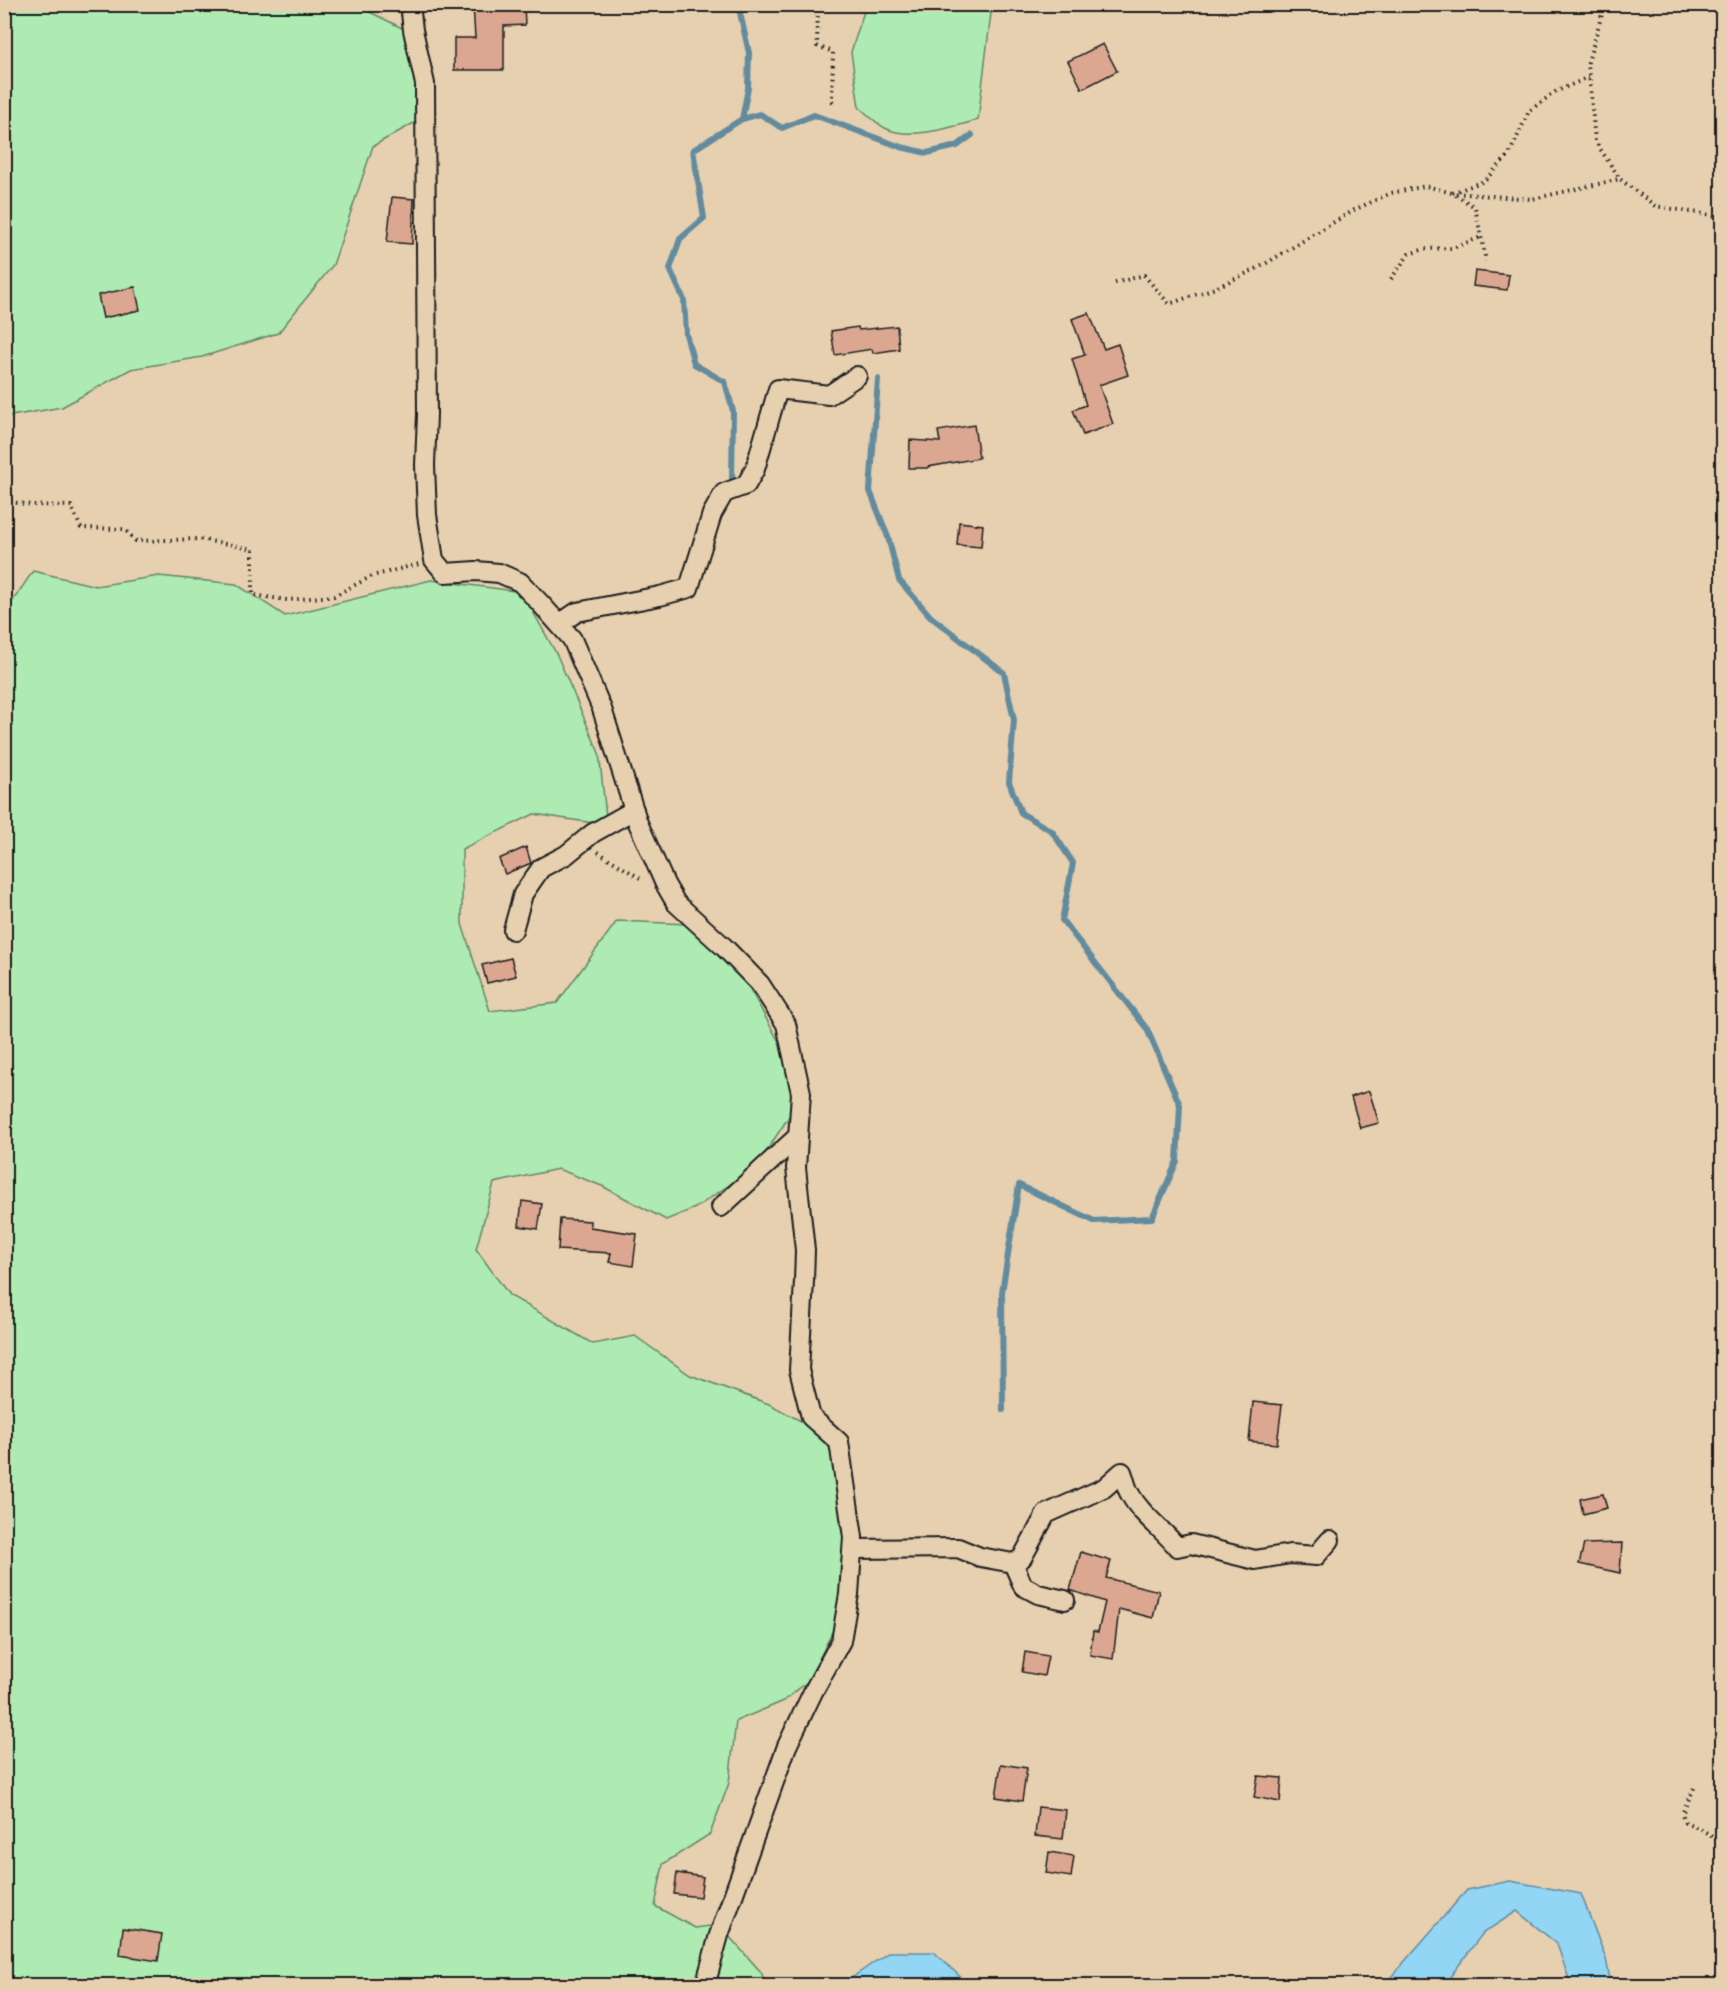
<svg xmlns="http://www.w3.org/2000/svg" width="1727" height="1990" viewBox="0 0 1727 1990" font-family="Kalam,sans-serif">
<rect width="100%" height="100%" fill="#e6d0b0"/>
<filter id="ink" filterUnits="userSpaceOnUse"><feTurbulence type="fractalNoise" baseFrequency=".0167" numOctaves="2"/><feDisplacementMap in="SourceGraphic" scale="12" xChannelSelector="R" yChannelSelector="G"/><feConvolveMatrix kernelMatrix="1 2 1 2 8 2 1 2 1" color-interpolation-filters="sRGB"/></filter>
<g filter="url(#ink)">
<g fill="#adebb2" stroke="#648467" stroke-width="1.5">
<polygon points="5,5 356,5 406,30 420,93 421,119 373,146 333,265 278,333 202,357 131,369 62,407 5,417"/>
<path d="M866,5h126l-14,115c-25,7 -69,21 -93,8 -9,-5 -18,-14 -26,-21l-8,-55z"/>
<polygon points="33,571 96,586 159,576 236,584 285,616 431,580 522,592 557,655 599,753 607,825 534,814 462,849 462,924 490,1011 557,1003 617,921 688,924 746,982 789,1060 792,1112 756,1167 695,1208 666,1220 602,1186 558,1169 494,1183 476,1249 509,1295 593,1344 635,1336 690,1375 769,1404 829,1436 844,1485 844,1563 836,1624 809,1680 784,1701 736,1721 729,1783 710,1834 663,1864 655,1906 695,1928 719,1925 761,1972 766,1985 5,1985 4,622 12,602"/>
</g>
<g fill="#93d5f4" stroke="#638b9e" stroke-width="1.5">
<polygon points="1510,1881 1581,1894 1606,1959 1611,1985 1571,1985 1557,1944 1517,1911 1483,1933 1444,1985 1384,1985 1467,1890"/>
<polygon points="889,1952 934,1952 969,1985 845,1985 850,1979"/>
</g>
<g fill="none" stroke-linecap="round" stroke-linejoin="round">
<g stroke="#638b9e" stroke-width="6">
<polyline points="738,4 749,53 748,88 742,119"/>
<polyline points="878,379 870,491 888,537 899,580 931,617 1004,673 1014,720 1009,782 1021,813 1052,831 1073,863 1062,920 1147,1029 1180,1105 1177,1161 1152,1218 1094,1221 1019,1185 1002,1292 1003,1410"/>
<polyline points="732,479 733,411 725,382 694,364 686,334 684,300 670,269 680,239 704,218 693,150 742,119 760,114 782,128 814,115 901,147 927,153 957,146 972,135"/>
</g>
</g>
<g fill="#dca791" stroke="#1c1c1c" stroke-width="1.5">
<polygon points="473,4 524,4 525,25 504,26 504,70 454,70 454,38 475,38"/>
<polygon points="1103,44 1117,71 1082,89 1068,61"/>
<polygon points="392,197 414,199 412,244 387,242"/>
<polygon points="1475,271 1509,275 1507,290 1473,286"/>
<polygon points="135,287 140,310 103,318 98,295"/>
<polygon points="1089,313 1104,349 1118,344 1128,375 1099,385 1113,424 1083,435 1073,410 1086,405 1072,359 1085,355 1072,319"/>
<polygon points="897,326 899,349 873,353 872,349 835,355 831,331 858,327 859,330"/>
<polygon points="974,425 979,458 928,467 928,468 909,468 910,440 940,442 938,431"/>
<polygon points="959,522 983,525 981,547 957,545"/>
<polygon points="526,847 531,863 505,874 499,859"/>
<polygon points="511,958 516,976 487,983 482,965"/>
<polygon points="1369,1091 1379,1123 1360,1128 1351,1097"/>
<polygon points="522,1201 542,1204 538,1229 519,1226"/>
<polygon points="560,1219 590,1221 590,1227 637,1234 633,1266 609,1262 611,1253 558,1250"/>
<polygon points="1253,1402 1282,1405 1277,1444 1249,1441"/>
<polygon points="1603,1494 1607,1508 1583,1514 1580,1499"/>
<polygon points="1622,1543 1620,1573 1579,1564 1584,1544"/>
<polygon points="1081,1552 1111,1561 1106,1578 1159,1591 1153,1618 1119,1609 1113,1659 1090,1655 1093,1631 1098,1632 1105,1602 1070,1590"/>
<polygon points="1025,1652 1048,1656 1044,1676 1022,1672"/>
<polygon points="1001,1764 1027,1768 1022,1801 996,1797"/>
<polygon points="1258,1776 1282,1778 1280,1802 1254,1797"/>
<polygon points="1038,1807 1066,1810 1063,1839 1035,1836"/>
<polygon points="1049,1852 1074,1856 1071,1877 1046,1873"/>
<polygon points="677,1873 703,1877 700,1897 674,1894"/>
<polygon points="123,1928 162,1934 158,1961 120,1955"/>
</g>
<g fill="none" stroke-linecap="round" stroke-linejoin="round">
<defs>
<g id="street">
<polyline points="410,4 413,30 425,84 427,414 425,465 427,515 434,560 445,573 476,571 499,573 520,582 541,604 572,639 602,709 638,823 665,884 676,903 724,947 760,984 786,1024 801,1093 796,1168 805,1250 804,1281 799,1370 811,1417 839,1442 853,1537 849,1594 841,1641 813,1692 787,1746 719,1935 705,1986"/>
<polyline points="559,624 577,612 660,596 689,588 712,514 724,493 746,485 755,469 778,389 829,395 857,376"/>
<polyline points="513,930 523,894 541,868 566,855 593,833 634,810"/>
<polyline points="721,1207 797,1137"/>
<path d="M853,1549l105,-1 22,9 33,6 9,-5 24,-44 58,-26 18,-16c3,7 4,16 8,22 11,21 33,35 47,53l14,-3 64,16 35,-6 26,2 14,-16"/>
<polyline points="1013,1563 1023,1586 1038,1594 1065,1600"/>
</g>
</defs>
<use href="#street" stroke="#1c1c1c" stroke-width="22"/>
<g stroke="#1c1c1c" stroke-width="4" stroke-dasharray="1.5 4.5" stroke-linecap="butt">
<polyline points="818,4 817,46 833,52 832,101 835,104"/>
<polyline points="1605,4 1588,62 1595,141 1620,179 1655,206 1722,217"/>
<polyline points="1589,77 1555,92 1529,111 1509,155 1484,181 1452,193 1532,199 1620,179"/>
<polyline points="1391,279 1409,254 1425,249 1453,248 1481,237"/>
<polyline points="1115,283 1144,275 1169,304 1215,288 1260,267 1354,210 1391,193 1426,186 1452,193 1475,207 1486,261"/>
<polyline points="4,501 32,505 71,506 81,528 124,529 136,541 199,539 253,549 253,595 287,600 334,596 372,576 419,564"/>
<polyline points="598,852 643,880"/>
<polyline points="1694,1788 1682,1814 1685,1822 1699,1828 1722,1842"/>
</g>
<use href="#street" stroke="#e6d0b0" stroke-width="18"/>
</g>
</g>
<rect width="1727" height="1990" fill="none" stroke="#e6d0b0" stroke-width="24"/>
<rect x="12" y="12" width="1703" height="1966" fill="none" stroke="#1c1c1c" stroke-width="2" filter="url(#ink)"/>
</svg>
